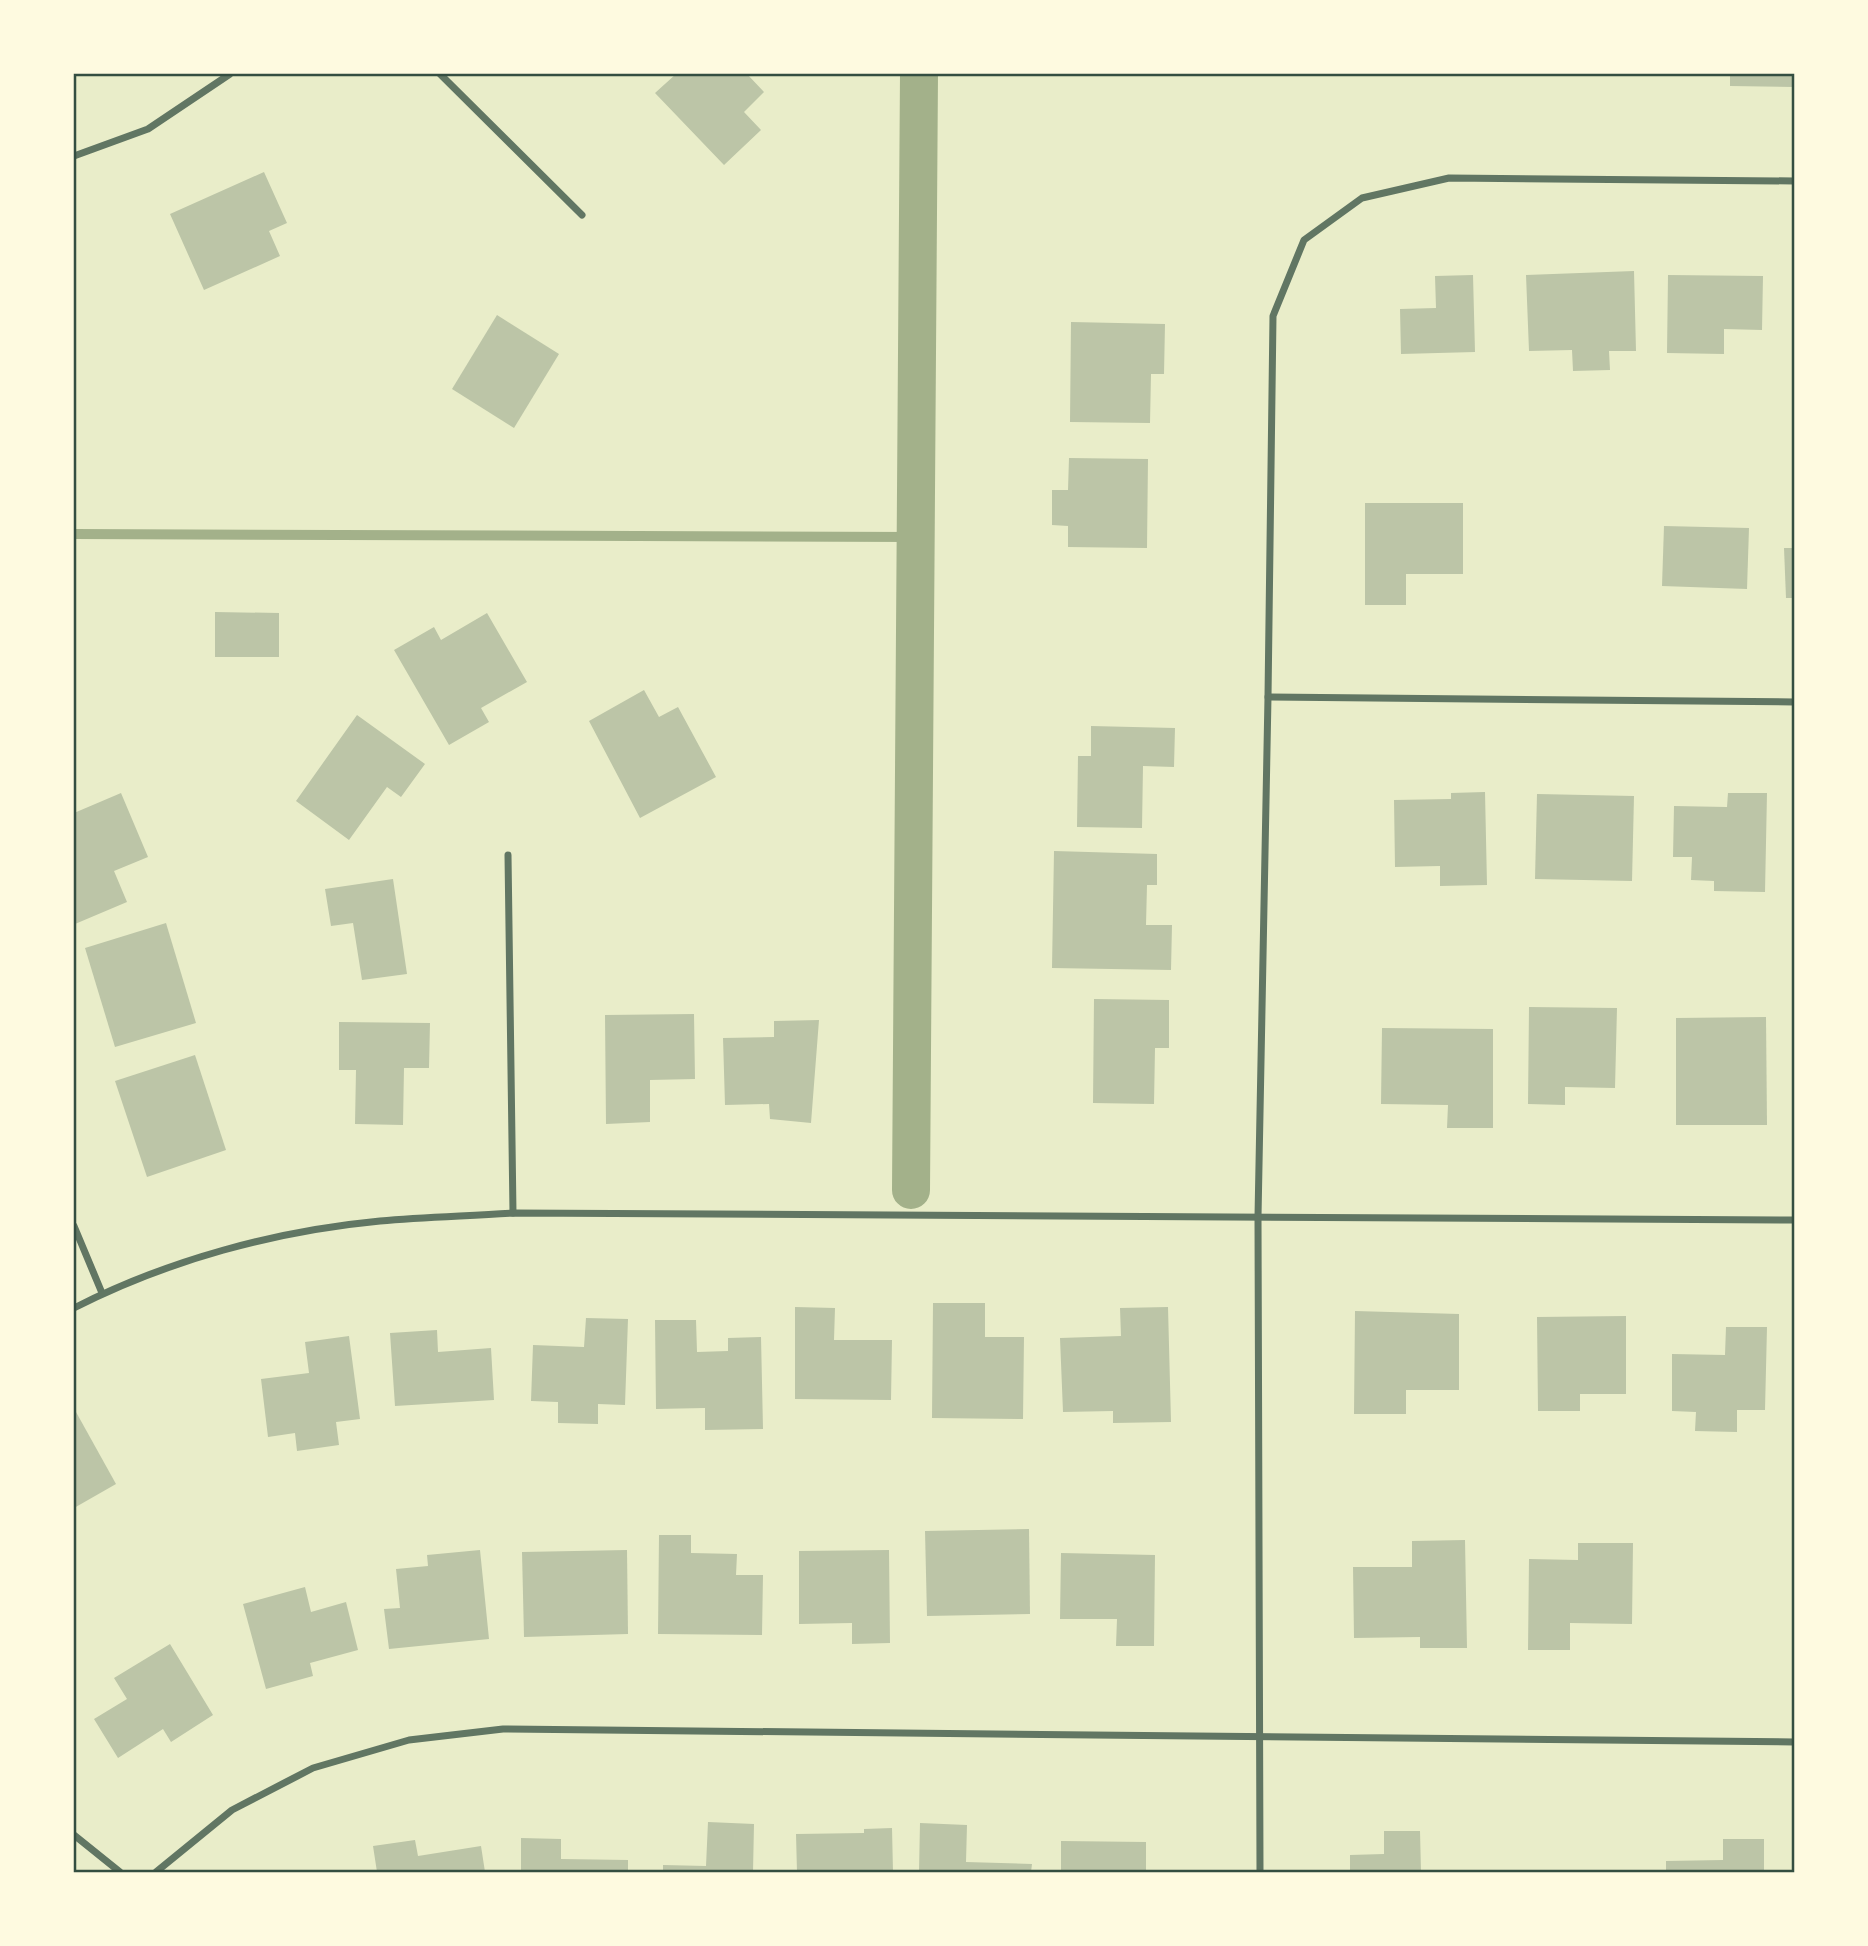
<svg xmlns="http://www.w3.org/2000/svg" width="1868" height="1946" viewBox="0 0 1868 1946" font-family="'Fira Sans',sans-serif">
<rect width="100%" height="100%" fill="#e9edc9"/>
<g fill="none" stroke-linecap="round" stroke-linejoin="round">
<polyline stroke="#a3b18a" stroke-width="10" points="74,534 916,537"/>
<polyline stroke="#a3b18a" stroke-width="38" points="911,1190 919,74"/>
</g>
<g fill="#bcc5a7">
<polygon points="676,74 747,74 764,92 744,112 761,130 724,165 655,93"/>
<polygon points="1730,74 1794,74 1794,87 1730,86"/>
<polygon points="264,172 287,223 269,231 280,256 204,290 170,214"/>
<polygon points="1634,271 1636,351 1609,351 1610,370 1573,371 1572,350 1529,351 1526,275"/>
<polygon points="1473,275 1475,352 1401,354 1400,309 1436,308 1435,276"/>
<polygon points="1668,275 1763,276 1762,330 1724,329 1724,354 1667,353"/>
<polygon points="497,315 559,354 514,428 452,389"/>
<polygon points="1071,322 1165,324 1164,374 1151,374 1150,423 1070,422"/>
<polygon points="1069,458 1148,459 1147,548 1068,547 1068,526 1052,525 1052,490 1068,490"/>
<polygon points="1365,503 1463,503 1463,574 1406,574 1406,605 1365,605"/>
<polygon points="1664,526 1749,528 1747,589 1662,586"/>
<polygon points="1784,548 1794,548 1794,598 1786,598"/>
<polygon points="215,612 279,613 279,657 215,657"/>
<polygon points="487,613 527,682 481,708 489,722 449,745 394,650 434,627 441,640"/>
<polygon points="644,690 659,717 678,707 716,777 640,818 589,721"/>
<polygon points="357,715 425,764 401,797 387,787 349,840 296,801"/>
<polygon points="1091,726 1175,728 1174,767 1143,766 1142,828 1077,827 1078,756 1091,756"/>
<polygon points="1485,792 1487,885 1440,886 1440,866 1395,867 1394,800 1451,799 1451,793"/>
<polygon points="121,793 148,857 114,871 127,902 75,924 74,813"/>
<polygon points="1728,793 1767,793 1765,892 1714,891 1714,881 1691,880 1692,857 1673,857 1674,806 1727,807"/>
<polygon points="1537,794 1634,796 1632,881 1535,879"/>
<polygon points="1054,851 1157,854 1157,885 1147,885 1146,925 1172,925 1171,970 1052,968"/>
<polygon points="393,879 407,974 362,980 353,923 331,926 325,889"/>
<polygon points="166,923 196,1023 115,1047 85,948"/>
<polygon points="1094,999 1169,1000 1169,1048 1155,1048 1154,1104 1093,1103"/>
<polygon points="1529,1007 1617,1008 1615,1088 1565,1087 1565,1105 1528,1104"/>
<polygon points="694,1014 695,1079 650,1080 650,1122 606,1124 605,1015"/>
<polygon points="1766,1017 1767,1125 1676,1125 1676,1018"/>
<polygon points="819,1020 811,1123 770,1119 769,1104 725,1105 723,1038 774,1037 774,1021"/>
<polygon points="339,1022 430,1023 429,1068 404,1068 403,1125 355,1124 356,1070 339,1070"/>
<polygon points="1382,1028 1493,1029 1493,1128 1447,1128 1448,1105 1381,1104"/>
<polygon points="195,1055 226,1150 147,1177 115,1081"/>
<polygon points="933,1303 985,1303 985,1337 1024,1337 1023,1419 932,1418"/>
<polygon points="795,1307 835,1308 834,1340 892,1340 891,1400 795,1399"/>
<polygon points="1168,1307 1171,1422 1113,1423 1113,1411 1063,1412 1060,1338 1121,1336 1120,1308"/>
<polygon points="1355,1311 1459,1314 1459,1390 1406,1390 1406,1414 1354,1414"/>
<polygon points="1626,1316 1626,1394 1580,1394 1580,1411 1538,1411 1537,1317"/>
<polygon points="586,1318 628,1319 625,1405 598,1404 598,1424 558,1423 558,1402 531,1401 533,1345 584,1347"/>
<polygon points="655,1320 696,1320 697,1352 728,1351 728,1338 761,1337 763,1429 705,1430 705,1408 656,1409"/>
<polygon points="1726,1327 1767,1327 1765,1410 1737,1410 1737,1432 1695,1431 1696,1412 1672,1411 1672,1354 1725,1355"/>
<polygon points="437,1330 438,1352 491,1348 494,1400 395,1406 390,1333"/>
<polygon points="349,1336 360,1419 336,1422 339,1445 297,1451 295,1433 268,1437 261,1379 309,1373 305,1342"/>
<polygon points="76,1412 116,1484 74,1508 74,1413"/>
<polygon points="1029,1529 1030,1614 927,1616 925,1531"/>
<polygon points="659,1535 691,1535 691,1553 737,1554 736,1575 763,1575 762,1635 658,1634"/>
<polygon points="1465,1540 1467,1648 1420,1648 1420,1637 1354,1638 1353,1567 1412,1567 1412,1541"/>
<polygon points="1578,1543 1633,1543 1632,1624 1570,1623 1570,1650 1528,1650 1529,1559 1578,1560"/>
<polygon points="480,1550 489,1639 389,1649 384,1609 400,1608 396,1569 428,1566 427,1555"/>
<polygon points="627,1550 628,1634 524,1637 522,1552"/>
<polygon points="889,1550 890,1643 852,1644 852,1623 799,1624 799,1551"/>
<polygon points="1061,1553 1155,1555 1154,1646 1116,1646 1117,1619 1060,1619"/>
<polygon points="305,1587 311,1612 346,1602 358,1650 310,1663 313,1676 266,1689 243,1604"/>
<polygon points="170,1644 213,1715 171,1742 163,1729 118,1758 94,1719 127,1699 114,1678"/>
<polygon points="708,1822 754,1824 753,1872 663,1872 663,1865 706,1866"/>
<polygon points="920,1823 967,1825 966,1862 1032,1864 1031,1872 919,1872"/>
<polygon points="892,1828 893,1872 797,1872 796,1834 864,1833 864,1829"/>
<polygon points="1384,1831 1420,1831 1421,1872 1350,1872 1350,1855 1384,1854"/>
<polygon points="521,1838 561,1839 561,1859 628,1860 628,1872 521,1872"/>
<polygon points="1723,1839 1764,1839 1764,1872 1666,1872 1666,1861 1723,1860"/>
<polygon points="415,1840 418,1856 481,1846 485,1872 377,1872 373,1846"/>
<polygon points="1061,1841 1146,1842 1146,1872 1061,1872"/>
</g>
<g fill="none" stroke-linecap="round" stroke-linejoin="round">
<g stroke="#617663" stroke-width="7">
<polyline points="440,74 582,215"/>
<polyline points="74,156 148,129 230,74"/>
<polyline points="1268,697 1794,702"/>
<polyline points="508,855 513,1213"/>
<polyline points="74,1226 102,1293"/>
<path d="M74,1308c94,-48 201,-77 306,-87 44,-4 89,-5 133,-8l1281,7"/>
<polyline points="74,1835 120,1872"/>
<polyline points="156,1872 232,1810 313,1768 409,1740 503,1729 1794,1742"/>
<polyline points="1260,1872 1258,1217 1268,697 1273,316 1304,240 1362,198 1449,178 1794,181"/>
</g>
</g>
<rect width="1868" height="1946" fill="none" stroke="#fefae0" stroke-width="150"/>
<rect x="75" y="75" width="1718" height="1796" fill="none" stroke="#344e41" stroke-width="2.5"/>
</svg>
